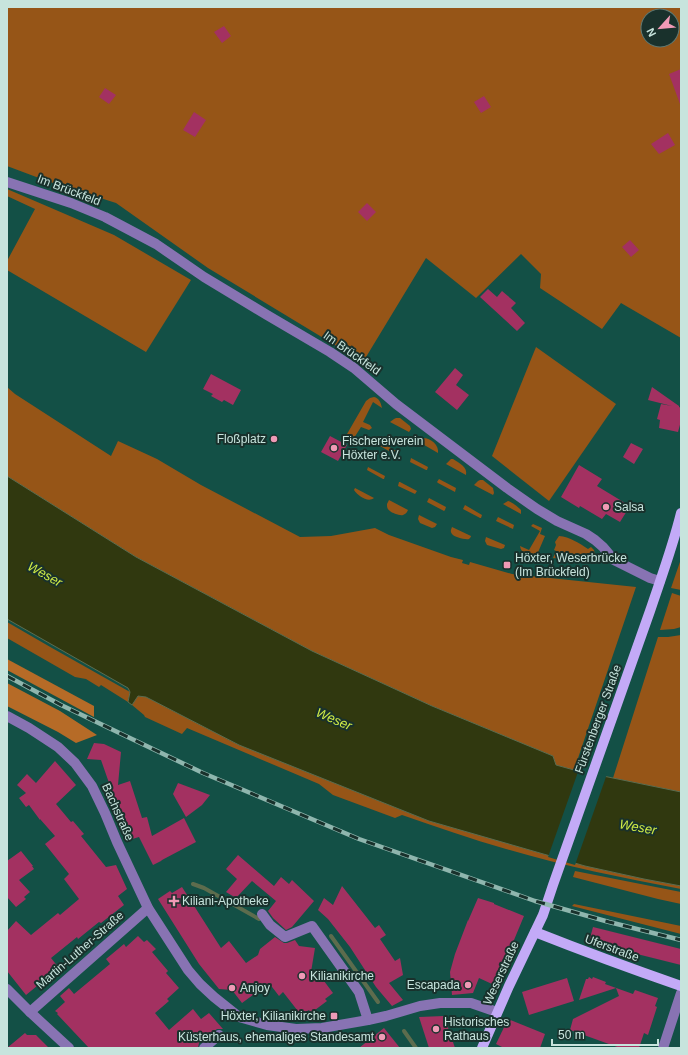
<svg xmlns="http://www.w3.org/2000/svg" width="688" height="1055" viewBox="0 0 688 1055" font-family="Arial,sans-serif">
<rect width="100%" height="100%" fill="#135046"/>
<g fill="#965517" fill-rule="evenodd">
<path d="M7,7h674v331l-60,-35 -19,26 -62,-41 1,-14 -20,-20 -45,44 -50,-40 -63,104 -155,-94 -92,-65 -69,-22 -40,-15zM648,16h24v24h-24z"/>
<polygon points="7,189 114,235 191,280 146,352 7,270 7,261 35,209 7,196"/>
<polygon points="536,347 616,404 549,501 492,456"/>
<polygon points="7,387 15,394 111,456 118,441 157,459 201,485 300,537 331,536 375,528 389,535 451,557 463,560 462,563 469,565 470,562 512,574 636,587 574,770 556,765 553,756 432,706 312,651 136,557 7,476"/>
<path d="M374,397c5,1 7,6 8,11l-9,-6 -10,20 7,3 2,3 -3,2 -8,-3 -7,11 -7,-4 19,-33 4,-3z"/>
<polygon points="396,418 400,418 410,426 411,429 409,432 390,422 394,419"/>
<path d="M423,438c8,0 16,7 15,15l-19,-11z"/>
<polygon points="381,443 382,443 398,452 398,455 396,455 380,446"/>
<polygon points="411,458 428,467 427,470 426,470 410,462"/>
<path d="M451,459h2c6,4 15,8 13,16l-20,-11z"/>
<polygon points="368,467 385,476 384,479 383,479 367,470"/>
<polygon points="439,479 456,488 455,492 438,483 437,482"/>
<polygon points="480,480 483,480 493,488 494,493 493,495 474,485 478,481"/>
<polygon points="399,482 400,482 417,491 415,494 398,486"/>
<path d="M355,488l19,10c-6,5 -16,-2 -20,-8z"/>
<polygon points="429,498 446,507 445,510 444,511 427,502"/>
<path d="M389,500l19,10c-1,2 -2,4 -5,5 -3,1 -11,-2 -13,-4 -3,-2 -3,-4 -3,-7z"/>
<path d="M508,501c4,1 10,6 13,9v4l-18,-10z"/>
<polygon points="465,505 482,515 481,518 480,518 463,509"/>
<polygon points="419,515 437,524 435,527 432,528 420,523 418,519"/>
<polygon points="498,517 514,525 513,529 496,521"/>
<path d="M533,524l9,4 -2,6 5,2 -9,21c-7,-1 -15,-3 -16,-11l9,4 11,-19 -9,-5z"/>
<path d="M452,527l19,9c0,1 -1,2 -2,3 -4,1 -15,-2 -17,-5 -2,-3 -1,-4 0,-7z"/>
<path d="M559,536c11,1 20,7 29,13l3,-2 3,3 1,5c-1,3 -1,4 -4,5 -6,3 -30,-1 -38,-2l3,-7 -2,-1 2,-5 -1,-3z"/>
<polygon points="486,537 505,545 504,548 501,549 487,545 485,541"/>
<polygon points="681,559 681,590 671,588"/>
<polygon points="672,593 681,596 681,627 674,629 660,630"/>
<polygon points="7,622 52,648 130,692 128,702 101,685 99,687 86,679 75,677 7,638"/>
<polygon points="681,635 681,792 613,778 658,637 668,637"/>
<path d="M138,696l8,1 93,48 190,76 156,45 59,13 37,7v3c-59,-11 -117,-23 -175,-40 -35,-10 -69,-22 -104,-34l-7,3 -62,-23 -14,-11 -132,-56 -5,6 -37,-17 -1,-2 -12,-10z"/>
<polygon points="575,871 681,892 681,904 658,899 573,877"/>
<polygon points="574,904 681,926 681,934 572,906"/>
</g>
<g fill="#b66b27">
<polygon points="7,659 94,706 94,717 7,670"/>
<polygon points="7,683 60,711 97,735 76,743 58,732 7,706"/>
</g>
<polygon fill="#30380f" stroke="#5d6c4d" points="7,476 136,557 312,651 432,706 553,756 556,765 574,770 681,792 681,886 644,879 585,866 429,821 239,745 146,697 138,696 132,705 128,702 130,692 128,688 7,619"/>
<polygon fill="#135046" points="579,769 607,774 575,865 548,857"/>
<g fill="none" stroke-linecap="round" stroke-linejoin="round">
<g stroke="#5d6c4d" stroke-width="4">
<polyline points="193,884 204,888 259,919"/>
<polyline points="331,936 378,1002"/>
<polyline points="404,1031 416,1048"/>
</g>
</g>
<g fill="#a33161">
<polygon points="224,26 231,36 222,43 214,32"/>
<polygon points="681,69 681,103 680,104 669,74"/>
<polygon points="105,88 116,95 109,104 99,97"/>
<polygon points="484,96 491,107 481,113 474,102"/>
<polygon points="194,112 206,120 195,137 183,130"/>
<polygon points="668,133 675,145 659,154 651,144"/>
<polygon points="367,203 376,212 367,221 358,212"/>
<polygon points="630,240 639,250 631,257 622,247"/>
<polygon points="488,289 497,297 502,291 516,303 511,308 525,323 517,331 480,297"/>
<polygon points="455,368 463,375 456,385 469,395 457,410 435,392"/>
<polygon points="211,374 241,390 233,405 224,400 222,402 211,396 213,394 203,389"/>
<polygon points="652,387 679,406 679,407 681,408 681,421 678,432 659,428 660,420 657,419 661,404 672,406 648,400"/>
<polygon points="330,436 347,445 338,461 321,452"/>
<polygon points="631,443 643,449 634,464 623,457"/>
<polygon points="579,465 602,479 597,486 630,506 620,522 606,514 602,519 580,506 579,508 561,497"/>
<polygon points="94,743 104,744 121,752 118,785 130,781 142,818 147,817 152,836 184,818 196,842 162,860 161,861 153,865 139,837 129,840 101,760 87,759"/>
<polygon points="55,761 76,785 56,804 71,822 73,821 84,834 81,836 106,867 116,865 127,889 118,896 124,905 101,923 99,922 78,939 77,937 51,958 59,968 26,995 7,971 7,931 16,921 31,935 58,913 60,915 79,899 64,879 69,874 45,844 55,836 40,819 40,820 29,805 26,807 19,798 26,793 17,785 27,774 36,783"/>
<polygon points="178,783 210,795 202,805 186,817 173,794"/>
<polygon points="21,851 33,866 32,866 34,869 19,880 30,892 24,897 26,899 16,907 7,897 7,861"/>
<polygon points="238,855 274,886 281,877 289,884 292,880 314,901 292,927 286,930 273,918 268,911 276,901 252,881 236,898 226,892 237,879 226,869"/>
<polygon points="342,886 375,928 379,925 386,935 380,939 395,961 400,958 403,975 389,983 403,1000 392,1006 376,987 350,947 328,919 318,910 324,898 333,905"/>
<polygon points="182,887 221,948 229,941 246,963 258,955 260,949 275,937 284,943 287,943 295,940 299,946 315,948 311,972 318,973 333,993 325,999 327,1001 311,1013 309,1010 301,1015 283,992 279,996 269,983 242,1003 232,990 219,989 199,964 158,899 170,891 172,893"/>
<polygon points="478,898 494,903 494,904 524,916 514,940 492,984 479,978 473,993 452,995 450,972 455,954 468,920 468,921"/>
<polygon points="593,927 681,949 681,965 589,942"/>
<polygon points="138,936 144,942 147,940 156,949 152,952 168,971 166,973 179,988 167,999 169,1001 155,1013 169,1030 193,1009 201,1019 209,1013 223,1029 217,1029 209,1035 206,1035 206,1038 199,1043 198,1048 89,1048 57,1014 58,1013 55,1011 65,1002 60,996 69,988 74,994 110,964 106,959 124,944 126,947"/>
<polygon points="589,977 592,979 593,977 606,982 605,984 633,994 635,990 658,998 655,1006 657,1007 648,1035 644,1033 639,1048 620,1048 570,1030 573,1019 619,996 616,988 579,1000 586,979 588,979"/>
<polygon points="567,978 574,1001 529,1015 522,992"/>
<polygon points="444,1016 455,1048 429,1048 419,1017"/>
<polygon points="508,1019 545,1034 540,1048 504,1048 496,1044"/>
<polygon points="384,1028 400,1048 359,1048"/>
<polygon points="25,1033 27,1035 36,1035 49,1048 7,1048"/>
</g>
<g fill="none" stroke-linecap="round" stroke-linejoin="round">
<g stroke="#8873b3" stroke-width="10">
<polyline points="7,182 71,203 105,217 156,244 204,277 267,315 330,352 354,368 396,404 507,488 537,509 557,521 586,534 595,540 603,547 614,560 650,578 660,581"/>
<polyline points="7,716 29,728 58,747 75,763 92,786 105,813 117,842 148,908 188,970 200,984 214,997 239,1017 267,1025 296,1029 322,1028 368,1020 386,1016 420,1006 440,1003 471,1003 497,1012"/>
<polyline points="262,914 270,925 285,937 312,926 359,992 368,1020"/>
<polyline points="7,989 30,1012 69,1048"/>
<polyline points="30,1012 148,908"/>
<polyline points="204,1048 219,1035"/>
<polyline points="663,1048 681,993"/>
</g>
<g stroke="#c3aaf7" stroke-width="10">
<path d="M535,932c48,19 97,37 146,54"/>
<path d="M482,1048l27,-62 34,-71 10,-30 97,-274c11,-33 23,-65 31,-98"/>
</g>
<defs>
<polyline id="rail" points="7,676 61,705 203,773 359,839 535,901 609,922 681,940"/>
</defs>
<use href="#rail" stroke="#8fb6ae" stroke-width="4.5"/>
<use href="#rail" stroke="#19312c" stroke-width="3" stroke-dasharray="9" stroke-linecap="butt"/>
</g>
<g fill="#f09ab6" stroke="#19312c" stroke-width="1.5">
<circle cx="274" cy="439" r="4"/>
<circle cx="334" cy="448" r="4"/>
<circle cx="606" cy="507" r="4"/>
<rect x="503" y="561" width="8" height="8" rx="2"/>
<path d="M172 895h4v4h4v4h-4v4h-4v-4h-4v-4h4z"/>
<circle cx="302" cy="976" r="4"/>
<circle cx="468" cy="985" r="4"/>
<circle cx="232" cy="988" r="4"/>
<rect x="330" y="1012" width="8" height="8" rx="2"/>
<circle cx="436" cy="1029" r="4"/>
<circle cx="382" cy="1037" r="4"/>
</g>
<g text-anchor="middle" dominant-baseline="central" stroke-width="4" stroke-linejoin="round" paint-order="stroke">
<g font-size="12" fill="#c7e4dd" stroke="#19312c">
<text transform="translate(69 190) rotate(21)">Im Brückfeld</text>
<text transform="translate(352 353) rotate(35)">Im Brückfeld</text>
<text transform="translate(598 719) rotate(-70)">Fürstenberger Straße</text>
<text transform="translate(118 812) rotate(66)">Bachstraße</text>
<text transform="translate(612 948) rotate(20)">Uferstraße</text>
<text transform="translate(80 950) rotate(-41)">Martin-Luther-Straße</text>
<text transform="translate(501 973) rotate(-65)">Weserstraße</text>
</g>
<g font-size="12" fill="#c7e4dd" stroke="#19312c" text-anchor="start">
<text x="266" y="439" text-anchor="end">Floßplatz</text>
<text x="342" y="441">Fischereiverein<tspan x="342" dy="14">Höxter e.V.</tspan></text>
<text x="614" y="507">Salsa</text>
<text x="515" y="558">Höxter, Weserbrücke<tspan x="515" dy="14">(Im Brückfeld)</tspan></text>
<text x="182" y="901">Kiliani-Apotheke</text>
<text x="310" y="976">Kilianikirche</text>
<text x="460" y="985" text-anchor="end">Escapada</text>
<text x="240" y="988">Anjoy</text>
<text x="326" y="1016" text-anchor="end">Höxter, Kilianikirche</text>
<text x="444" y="1022">Historisches<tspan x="444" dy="14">Rathaus</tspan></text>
<text x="374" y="1037" text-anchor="end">Küsterhaus, ehemaliges Standesamt</text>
</g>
<g font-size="13" font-style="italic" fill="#d0ec46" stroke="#19312c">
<text transform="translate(45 574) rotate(29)">Weser</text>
<text transform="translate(334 719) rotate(23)">Weser</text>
<text transform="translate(638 827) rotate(10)">Weser</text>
</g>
</g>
<rect width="688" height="1055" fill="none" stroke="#c7e4dd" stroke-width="16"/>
<g transform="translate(660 28) rotate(243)"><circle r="19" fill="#19312c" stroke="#5f7973"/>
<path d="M0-3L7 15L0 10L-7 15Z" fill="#f09ab6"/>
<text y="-6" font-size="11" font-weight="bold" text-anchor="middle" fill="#c7e4dd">N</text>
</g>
<path d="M552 1039v6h106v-6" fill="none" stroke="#c7e4dd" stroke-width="2"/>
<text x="558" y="1039" font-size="12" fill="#c7e4dd" stroke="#19312c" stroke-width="3" paint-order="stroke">50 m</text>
</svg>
